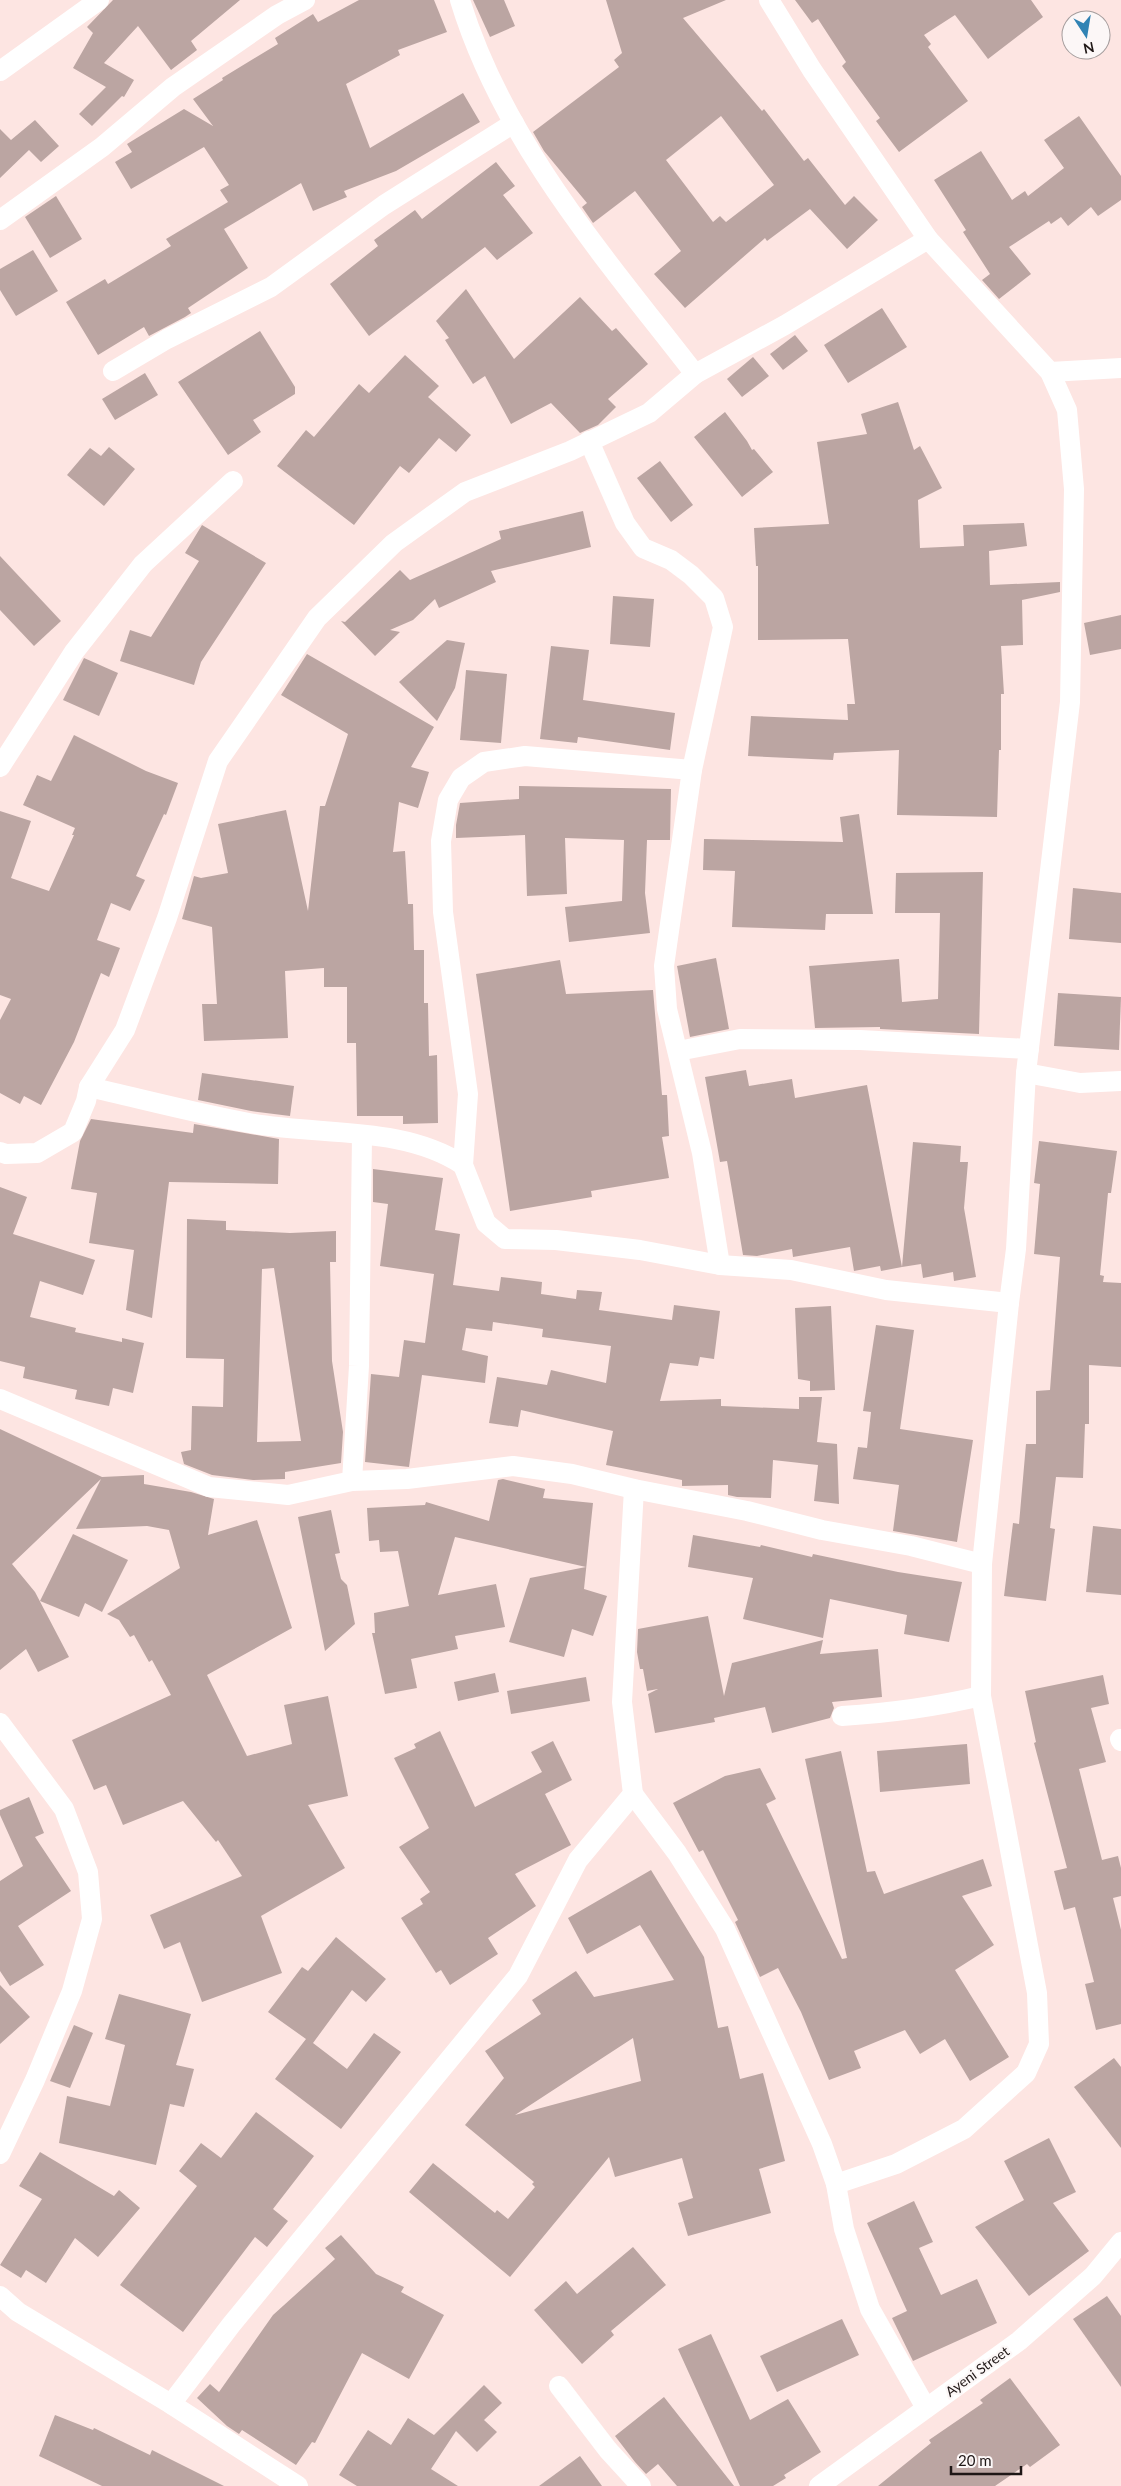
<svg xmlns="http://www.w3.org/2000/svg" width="1121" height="2486" viewBox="0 0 1121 2486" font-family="Lato,sans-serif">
<rect width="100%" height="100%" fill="#fde5e2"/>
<g fill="#bba5a2" fill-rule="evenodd">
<polygon points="113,0 240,0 191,41 197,50 171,70 138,26 104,63 134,80 124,97 122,96 92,126 79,114 106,87 73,68 93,33 87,27"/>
<polygon points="359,0 434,0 447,32 398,50 400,55 346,84 370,148 463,93 480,122 396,171 344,191 347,197 313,211 301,183 224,229 248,268 188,308 191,313 185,317 149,336 144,327 98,355 66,302 105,279 108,284 171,246 166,239 228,202 220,190 229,185 204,147 131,189 115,162 132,152 127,144 184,109 213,126 193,99 223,80 222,78 278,44 275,38 313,14 318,22"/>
<polygon points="473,0 504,0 515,26 490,37"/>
<path d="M606,0h120l-43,18 79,93 2,-2 40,52 4,-3 37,47 9,-9 24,24 -31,29 -37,-40 -43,32 -2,-3 -80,70 -31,-34 27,-23 -46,-60 -42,32 -11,-16 5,-4 -43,-52 -11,-19 86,-65 -5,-7 8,-7zM721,116l53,69 -48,37 -6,-6 -7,6 -47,-62z"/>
<polygon points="795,0 1031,0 1043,17 988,59 955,15 924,35 931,44 928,47 968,101 899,152 876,121 880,118 842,66 846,62 818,19 812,23"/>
<polygon points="1079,116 1121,176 1121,200 1098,216 1091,207 1068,226 1061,217 1051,224 1049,221 1009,247 1031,274 999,299 982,280 990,274 963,232 966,230 934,180 981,151 1012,200 1025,191 1028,196 1064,168 1044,140"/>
<polygon points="35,120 59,146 41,162 29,150 0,178 0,129 11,140"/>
<polygon points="496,162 515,186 503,195 533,233 497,260 485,247 369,336 330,284 378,246 374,240 415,210 422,219"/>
<polygon points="56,196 82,239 50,258 25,217"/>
<polygon points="33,250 58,291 16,316 0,290 0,269"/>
<polygon points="466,289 514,359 580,297 612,331 616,328 648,364 608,399 616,407 598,425 580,433 551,403 511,424 485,376 473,384 445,340 449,338 436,321"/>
<polygon points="882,308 907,347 848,383 824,345"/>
<polygon points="260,331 295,387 295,394 253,420 261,432 228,455 178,382"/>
<polygon points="795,335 808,351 783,370 770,354"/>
<polygon points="405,355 439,386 428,397 471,435 456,452 439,438 409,473 400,466 354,525 277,466 306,430 314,437 359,384 369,393"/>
<polygon points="753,357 769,376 742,397 727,379"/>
<polygon points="145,373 158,395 115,420 102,399"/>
<polygon points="898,402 914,450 920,446 942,488 918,500 920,548 964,546 963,525 1024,523 1027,546 989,551 990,585 1060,582 1060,592 1022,600 1023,645 1001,646 1004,694 1001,694 1001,750 999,750 997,817 897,815 899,750 834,753 833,760 748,756 751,716 848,720 847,704 855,704 848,639 758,640 758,566 756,566 754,528 829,524 817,442 867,434 861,414"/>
<polygon points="725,412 747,441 752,450 754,449 773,472 742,497 694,437"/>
<polygon points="109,447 135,469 104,506 67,475 90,448 101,456"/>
<polygon points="660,461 693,505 671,522 637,478"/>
<polygon points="583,511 591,547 491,571 496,582 439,608 435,599 413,620 390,630 400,632 375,656 341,621 345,622 400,570 410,580 501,539 499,531"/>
<polygon points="202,525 266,563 201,662 194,685 120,661 130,630 151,637 199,561 185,553"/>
<polygon points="0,556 61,621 34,646 0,610"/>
<polygon points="613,596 654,599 650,647 610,644"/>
<polygon points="1121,615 1121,649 1090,655 1084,623"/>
<polygon points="447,640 465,643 455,688 437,721 399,682"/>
<polygon points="551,646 589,650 583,700 675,713 670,750 578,737 577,743 540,739"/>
<polygon points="307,654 434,727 411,767 429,772 418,808 399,802 393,852 405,851 408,904 413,904 414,950 424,950 424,1003 428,1003 429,1056 437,1055 438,1123 403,1124 403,1116 357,1116 356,1043 347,1043 347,987 324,987 324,968 285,971 288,1038 204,1041 202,1004 217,1004 212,927 182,919 194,876 201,878 228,873 218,824 286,810 308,911 320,806 325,806 348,734 281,695"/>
<polygon points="84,658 118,673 99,716 63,700"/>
<polygon points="466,670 507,674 501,743 460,740"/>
<polygon points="74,735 146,771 178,783 166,815 164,814 136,876 145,880 130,911 111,903 97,940 120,948 109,977 101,973 74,1042 41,1105 24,1096 20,1104 0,1093 0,1020 11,999 0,995 0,811 31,821 11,878 49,891 74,835 72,835 75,828 23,805 37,775 51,781"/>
<polygon points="519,786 671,789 670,840 647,840 645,893 650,933 569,942 565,907 622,901 624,840 565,838 567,894 527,896 525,835 456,838 456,825 460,803 519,799"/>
<polygon points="859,814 873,914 826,914 825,930 732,927 735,871 703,870 704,839 843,842 840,817"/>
<polygon points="983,872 979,1034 880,1029 880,1027 815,1028 809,966 899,959 902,1002 938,999 940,913 895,913 896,873"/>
<polygon points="1073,888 1121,893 1121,943 1069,939"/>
<polygon points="716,958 729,1029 690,1037 677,966"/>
<polygon points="560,960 566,994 653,990 662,1095 667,1095 669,1136 662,1137 669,1178 591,1191 592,1197 510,1211 476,974"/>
<polygon points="1058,993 1121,997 1119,1050 1054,1046"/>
<polygon points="746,1070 749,1086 792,1079 795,1098 867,1085 902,1267 881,1271 880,1266 854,1271 850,1247 793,1257 792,1249 757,1256 743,1255 727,1161 720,1162 705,1077"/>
<polygon points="202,1073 294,1086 290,1116 251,1111 198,1100"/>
<polygon points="91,1119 193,1133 194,1124 279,1139 278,1184 169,1182 152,1318 126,1310 134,1250 89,1243 97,1193 71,1189 80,1141"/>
<polygon points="1039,1141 1117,1151 1111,1193 1108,1193 1100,1275 1104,1276 1103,1282 1121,1283 1121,1367 1089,1365 1089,1424 1085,1424 1083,1478 1056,1477 1050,1528 1055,1529 1046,1601 1004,1596 1013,1523 1019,1524 1026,1444 1036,1444 1036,1391 1050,1390 1060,1257 1034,1254 1040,1184 1034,1183"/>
<polygon points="913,1142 961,1146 960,1162 968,1162 964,1208 976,1277 954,1281 953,1272 923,1278 921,1264 902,1267"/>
<polygon points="373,1169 443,1178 435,1230 460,1234 453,1285 499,1291 501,1277 542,1282 541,1294 576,1299 577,1290 602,1292 599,1310 672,1320 674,1305 720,1311 714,1359 700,1357 698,1366 670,1363 660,1401 721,1399 721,1406 799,1409 799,1397 822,1397 817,1442 837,1444 839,1504 814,1501 818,1465 773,1460 771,1498 737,1497 728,1495 728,1485 682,1486 682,1480 606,1465 613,1431 521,1410 518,1427 489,1423 497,1377 547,1385 551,1370 606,1383 611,1346 542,1337 543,1329 493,1322 492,1331 466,1328 462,1350 488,1356 485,1383 422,1375 409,1467 365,1462 371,1374 399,1377 404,1340 425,1343 434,1274 380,1266 388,1204 373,1202"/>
<polygon points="0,1187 27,1197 13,1234 95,1260 83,1295 40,1281 30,1317 76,1328 75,1332 122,1342 122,1338 144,1343 133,1393 113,1388 109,1406 75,1399 77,1390 23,1378 25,1367 0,1361"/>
<path d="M187,1219l39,2v9l64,3 46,-2v31h-6l2,99 11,71 -2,31 -56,9v7l-32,1 -41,-5 -28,-11 -3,-12 10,-2 1,-44 31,1 1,-48 -38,-1zM274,1268l27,173 -44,1 5,-173z"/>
<polygon points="831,1306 835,1390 810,1391 810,1381 798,1379 795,1308"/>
<polygon points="876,1325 914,1330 900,1429 973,1440 957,1542 893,1531 899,1485 853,1479 858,1447 867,1448 871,1412 863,1411"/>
<polygon points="0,1429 102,1477 144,1475 144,1484 191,1492 214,1499 208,1535 257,1520 292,1628 207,1675 247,1756 292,1744 284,1705 328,1696 348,1796 308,1805 345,1868 261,1916 282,1973 202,2002 180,1942 164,1949 150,1915 242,1876 218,1840 216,1842 183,1801 123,1825 106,1785 94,1790 72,1740 171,1695 152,1660 149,1662 134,1635 130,1637 119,1620 107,1614 180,1568 169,1530 147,1526 76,1529 101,1479 12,1564 35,1592 69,1657 38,1672 26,1649 0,1670"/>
<polygon points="503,1479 545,1489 543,1498 593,1503 584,1589 607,1596 593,1636 572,1629 564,1657 509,1642 530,1578 586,1567 455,1537 438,1595 496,1584 505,1627 455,1636 458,1649 411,1659 417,1688 385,1694 372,1633 375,1633 374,1613 409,1606 398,1551 380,1552 379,1540 369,1541 367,1508 425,1505 426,1502 489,1521 498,1480"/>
<polygon points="331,1510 340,1553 335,1554 341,1579 347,1585 355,1624 325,1651 298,1517"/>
<polygon points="1093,1526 1121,1529 1121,1595 1086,1592"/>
<polygon points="73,1534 128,1560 102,1612 85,1603 79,1617 40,1601"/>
<polygon points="693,1535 760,1547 761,1545 812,1557 813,1554 898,1572 962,1582 949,1642 904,1634 907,1615 830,1599 823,1638 743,1619 753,1578 688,1567"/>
<polygon points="708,1616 724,1696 732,1663 823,1640 820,1654 878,1649 882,1697 832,1702 834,1708 830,1718 772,1733 765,1707 714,1718 715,1722 655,1733 648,1694 658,1689 647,1691 643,1669 640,1669 637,1652 638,1629"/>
<polygon points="495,1673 499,1692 458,1701 454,1682"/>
<polygon points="1103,1675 1109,1704 1091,1708 1106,1762 1079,1769 1102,1860 1118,1856 1121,1868 1121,1896 1113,1898 1121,1930 1121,2024 1096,2030 1085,1984 1094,1982 1075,1907 1064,1910 1054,1871 1067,1868 1034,1743 1036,1742 1025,1691"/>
<polygon points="586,1677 590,1701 511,1714 507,1691"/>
<polygon points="440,1731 475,1807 542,1772 531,1752 553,1741 572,1780 545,1794 571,1845 515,1874 536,1906 488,1938 498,1954 450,1985 441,1970 436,1973 401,1918 423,1904 420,1899 430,1892 399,1847 429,1828 394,1758 416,1748 414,1744"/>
<polygon points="967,1744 970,1784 880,1792 877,1751"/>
<polygon points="841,1751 867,1872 875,1871 884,1894 983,1859 992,1886 962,1896 994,1945 955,1970 1009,2057 970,2081 945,2039 920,2054 905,2030 854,2051 861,2068 829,2080 801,2012 778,1968 760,1977 735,1922 738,1920 703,1850 699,1852 673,1803 725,1776 760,1768 776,1799 766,1804 842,1959 847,1958 805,1759"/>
<polygon points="29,1797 44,1833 35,1837 71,1891 18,1926 44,1965 10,1986 0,1971 0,1881 23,1866 0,1815 0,1810"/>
<path d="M651,1870l53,87 14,71 10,-2 12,53 23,-6 22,88 -26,8 12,44 -83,23 -10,-33 15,-5 -11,-40 -67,19 -6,-20 -99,120 -101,-85 24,-29 62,50 2,-3 11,9 27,-32 -3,-3 2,-2 -69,-57 39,-47 -19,-27 56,-37 -9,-14 44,-29 18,26 80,-17 -34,-55 -53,29 -19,-36zM633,2038l8,43 -126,34z"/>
<polygon points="336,1937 386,1979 366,2002 352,1990 313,2043 347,2069 374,2033 401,2052 341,2129 275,2079 306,2039 268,2012 302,1967 308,1971"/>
<polygon points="0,1985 30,2017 0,2044"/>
<polygon points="119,1994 191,2014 176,2065 194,2069 184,2107 170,2104 156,2165 59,2143 67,2096 110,2106 125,2045 105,2039"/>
<polygon points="74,2025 93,2033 70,2088 50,2081"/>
<polygon points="1114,2058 1121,2067 1121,2148 1074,2087"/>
<polygon points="256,2112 314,2156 273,2209 288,2221 267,2247 255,2237 183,2332 120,2285 197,2186 179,2171 201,2143 221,2158"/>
<polygon points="1049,2138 1076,2192 1053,2203 1089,2251 1029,2296 975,2227 1024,2200 1004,2161"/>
<polygon points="40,2152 114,2196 119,2190 140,2208 98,2257 75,2238 46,2283 26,2270 21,2278 0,2265 42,2199 19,2186"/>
<polygon points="914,2201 933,2242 919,2248 941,2295 977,2279 997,2323 913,2361 892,2318 907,2311 867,2223"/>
<polygon points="341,2235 376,2274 404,2287 401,2292 444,2315 409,2379 362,2353 315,2443 312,2442 296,2465 242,2430 239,2434 227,2426 197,2398 210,2384 219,2392 273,2315 335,2259 325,2248"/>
<polygon points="633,2247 666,2285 611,2331 614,2335 582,2364 534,2310 566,2281 577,2294"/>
<polygon points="1107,2296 1121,2316 1121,2387 1073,2319"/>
<polygon points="842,2319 859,2355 777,2392 760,2356"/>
<polygon points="711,2334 750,2420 788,2399 821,2452 784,2475 786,2478 773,2486 740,2486 678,2349"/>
<polygon points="1010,2378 1060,2445 1030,2467 1027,2464 995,2486 878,2486 931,2443 929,2440 983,2403 980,2400"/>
<polygon points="484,2385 502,2403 484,2420 497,2432 477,2452 456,2431 431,2469 458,2486 357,2486 339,2475 368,2430 391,2445 408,2418 434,2435"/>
<polygon points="664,2397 734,2486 677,2486 658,2464 646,2474 635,2462 615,2436"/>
<polygon points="55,2415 93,2430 94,2428 150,2455 152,2450 224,2486 102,2486 39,2456"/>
<polygon points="580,2456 602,2486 539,2486"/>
</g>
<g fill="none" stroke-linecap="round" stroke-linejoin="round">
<g stroke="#fff" stroke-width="20">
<path d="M460,0c43,142 146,259 235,374"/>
<polyline points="0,71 99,0"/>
<polyline points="0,220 102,147 173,87 277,15 305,0"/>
<polyline points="113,371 167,339 271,287 384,205 514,123"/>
<polyline points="1050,372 1121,368"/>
<polyline points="589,441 625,523 643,548 671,560 691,575 714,598 723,627 692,770 664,966 667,1009 702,1153 720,1265"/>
<polyline points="0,767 74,652 143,564 233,481"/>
<polyline points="692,770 525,756 484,762 461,778 448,800 441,841 443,912 468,1094 463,1165 486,1223 505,1239 556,1240 640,1250 720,1265 791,1270 886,1290 1009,1303"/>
<polyline points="678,1051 740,1039 860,1040 1029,1049"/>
<polyline points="1026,1073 1080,1083 1121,1081"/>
<path d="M89,1087c53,12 106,26 160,36 69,13 154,2 214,42"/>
<polyline points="0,1152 6,1154 37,1153 73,1132 86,1101 89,1087 125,1030 167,918 218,761 317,618 394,543 465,492 570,451 649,413 695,374 785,325 928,239"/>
<polyline points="0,1399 209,1487 288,1495 352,1481 407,1479 513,1466 572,1474 634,1489 747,1511 822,1530 911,1546 982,1564"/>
<polyline points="352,1481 359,1366 362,1136"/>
<path d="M842,1716c47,-3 93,-9 139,-20"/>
<polyline points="0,1723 64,1809 88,1872 92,1919 72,1991 35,2080 0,2154"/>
<polyline points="1120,1739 1121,1741"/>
<polyline points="633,1794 677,1853 725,1929 822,2144 836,2184 896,2164 964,2129 1026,2073 1039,2044 1037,1993 981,1696 982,1564 1009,1303 1016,1249 1026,1073 1070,702 1074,489 1067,410 1050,372 928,239 812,70 769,0"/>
<polyline points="836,2184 844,2229 870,2309 926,2408"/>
<polyline points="0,2296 18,2312 171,2404 298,2486"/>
<polyline points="559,2386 608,2450 641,2486"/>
<polyline points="171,2404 231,2325 518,1976 578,1860 633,1794 622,1702 634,1489"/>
<polyline points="819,2486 1019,2341 1093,2276 1121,2242"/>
</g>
</g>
<g text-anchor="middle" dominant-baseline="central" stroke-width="4.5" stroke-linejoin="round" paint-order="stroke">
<g font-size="14" fill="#1f1716" stroke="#fcf7f7">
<text transform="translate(977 2371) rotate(-36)">Ayeni Street</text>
</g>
</g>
<g transform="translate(1086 35) rotate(168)"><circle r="24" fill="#fcf7f7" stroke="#a49d9d"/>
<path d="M0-4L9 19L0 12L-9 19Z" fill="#3183b4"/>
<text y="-8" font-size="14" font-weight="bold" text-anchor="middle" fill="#1f1716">N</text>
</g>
<path d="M951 2466v8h70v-8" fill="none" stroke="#1f1716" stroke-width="2.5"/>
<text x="958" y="2466" font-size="15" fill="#1f1716" stroke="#fcf7f7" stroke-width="4" paint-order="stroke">20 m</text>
</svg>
